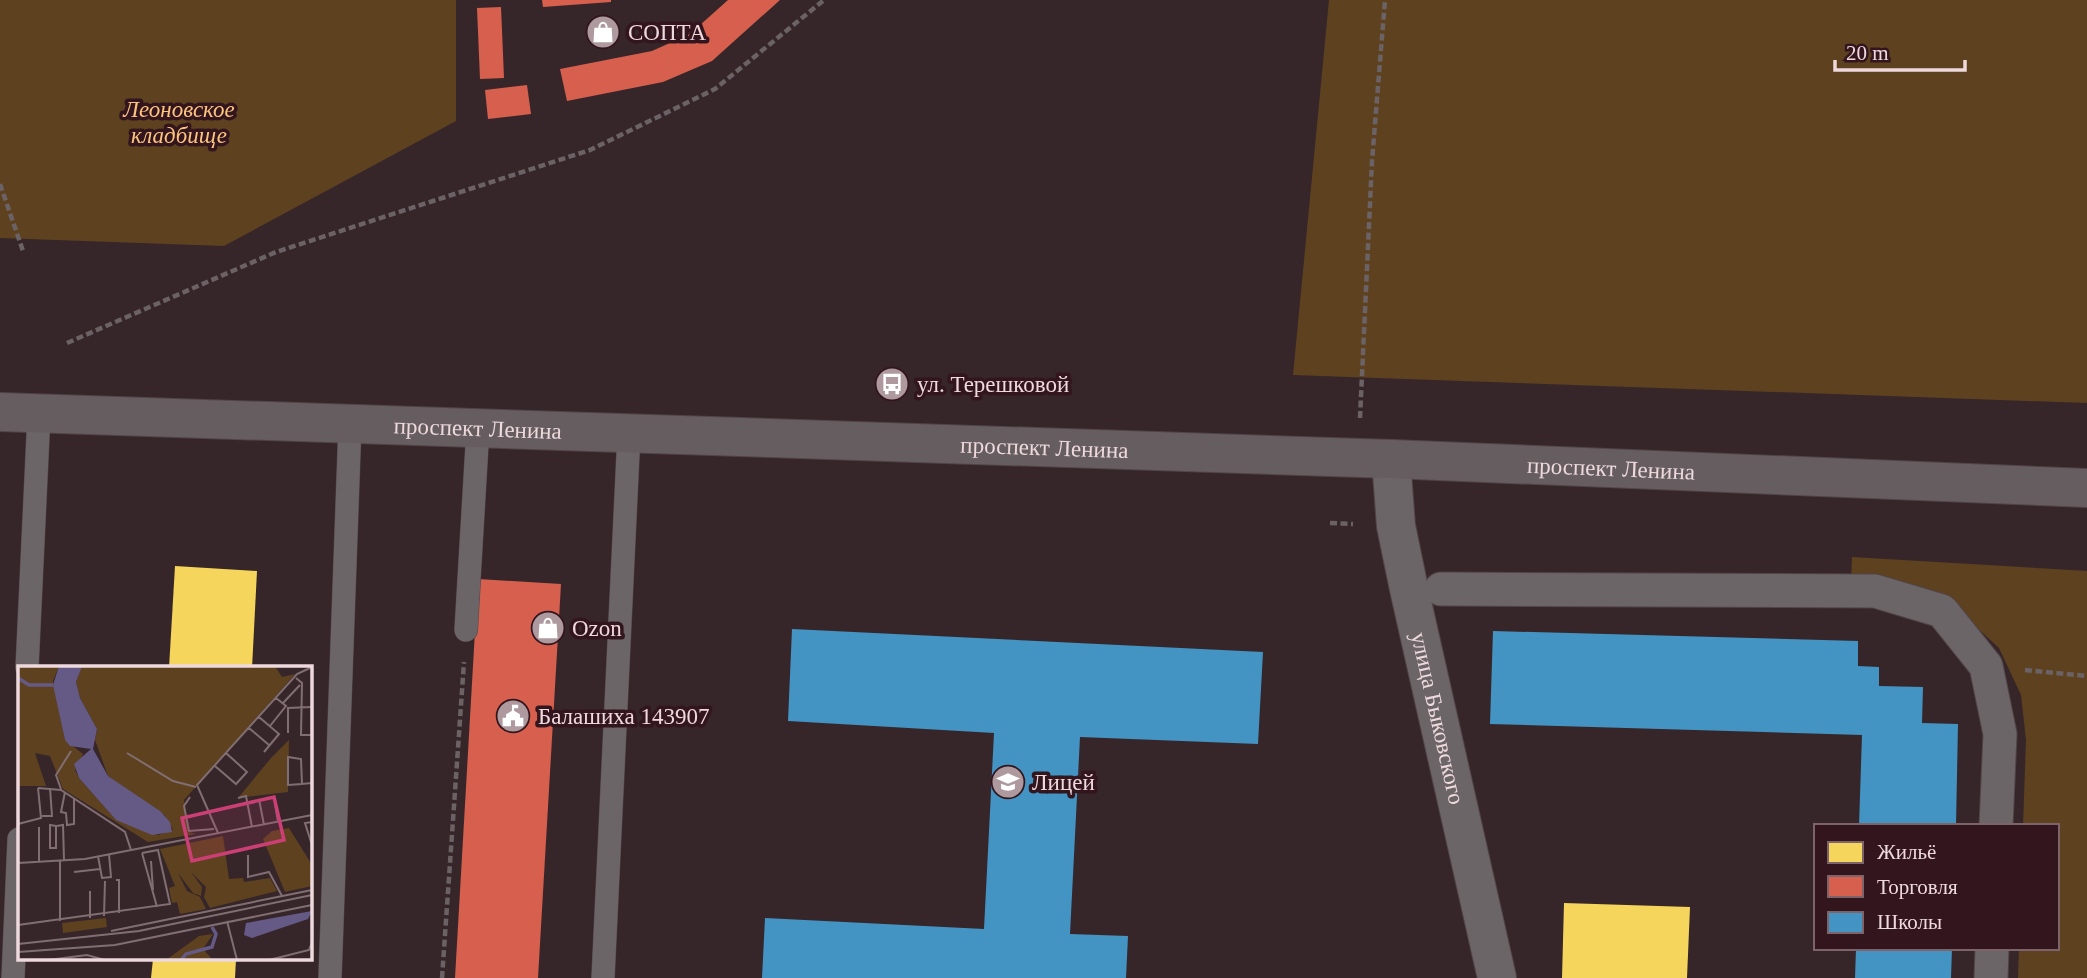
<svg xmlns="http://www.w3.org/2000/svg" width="2087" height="978" viewBox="0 0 2087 978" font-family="'Times New Roman',serif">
<rect width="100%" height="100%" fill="#36262a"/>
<g fill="#5e411f">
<polygon points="0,0 456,0 456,121 224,246 0,238"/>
<polygon points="1329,0 2087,0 2087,403 1293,375"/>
<polygon points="1852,557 2087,571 2087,978 2018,978 2019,948 2057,948 2057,826 2023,826 2026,740 2021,695 1999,648 1947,600 1851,581"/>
</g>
<g fill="#f6d55c">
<polygon points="175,566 257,571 252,668 169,668"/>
<polygon points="1564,903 1690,907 1687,978 1562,978"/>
<polygon points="153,959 236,959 235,978 151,978"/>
</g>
<g fill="#d6604d">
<polygon points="542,0 611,0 611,2 543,7"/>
<polygon points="728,0 780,0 712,61 663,82 567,101 560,69 652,51 690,34"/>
<polygon points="501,7 504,78 480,79 477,8"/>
<polygon points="527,85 531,114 488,119 485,90"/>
<polygon points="478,579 561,584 538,978 455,978"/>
</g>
<g fill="#4393c3">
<polygon points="792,629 1263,652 1258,744 1080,737 1070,934 1128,936 1126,978 762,978 765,918 984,929 994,733 788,721"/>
<polygon points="1493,631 1858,641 1858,666 1879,667 1879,686 1923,687 1922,723 1958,724 1956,826 1859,826 1862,735 1490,724"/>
<polygon points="1856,948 1952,948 1951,978 1855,978"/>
</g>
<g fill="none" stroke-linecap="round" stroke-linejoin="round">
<defs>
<g id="service">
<polyline points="466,630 478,428"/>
<polyline points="27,668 39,414"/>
<polyline points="13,978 19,839"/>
<polyline points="330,978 350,424"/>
<polyline points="603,978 629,433"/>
</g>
<g id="pedestrian">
<polyline points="1441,589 1875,591 1942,611 1986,666 2000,734 1996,826"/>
<polyline points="1991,978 1992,948"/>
</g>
<g id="minor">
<path id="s1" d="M1391,459l5,67 13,63 88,389"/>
</g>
<g id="secondary">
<path id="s2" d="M0,412l1391,47 696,29"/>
</g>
</defs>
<use href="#service" stroke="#524447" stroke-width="24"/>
<use href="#pedestrian" stroke="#524447" stroke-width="35"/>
<use href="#minor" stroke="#524447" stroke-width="40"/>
<use href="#secondary" stroke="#524447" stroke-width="40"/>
<g stroke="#6b6266" stroke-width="4.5" stroke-dasharray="7 3.5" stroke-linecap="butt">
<polyline points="0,184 23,251"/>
<polyline points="67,343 276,252 590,150 715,89 824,0"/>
<polyline points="1360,418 1372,161 1385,0"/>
<polyline points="1330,523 1353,524"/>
<polyline points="2025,670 2087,676"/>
<polyline points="442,978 464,662"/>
</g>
<use href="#service" stroke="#6b6568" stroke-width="23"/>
<use href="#pedestrian" stroke="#6b6568" stroke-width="33"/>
<use href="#minor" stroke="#6b6568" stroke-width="38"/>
<use href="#secondary" stroke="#665d61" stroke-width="38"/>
</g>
<defs>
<symbol id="shop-disc" viewBox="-11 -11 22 22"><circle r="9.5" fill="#ae9a9e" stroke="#32151d"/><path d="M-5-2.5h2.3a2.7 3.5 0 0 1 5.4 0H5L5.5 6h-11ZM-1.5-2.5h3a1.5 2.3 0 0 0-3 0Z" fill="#fff"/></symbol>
<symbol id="bus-disc" viewBox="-11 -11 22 22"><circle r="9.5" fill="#ae9a9e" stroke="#32151d"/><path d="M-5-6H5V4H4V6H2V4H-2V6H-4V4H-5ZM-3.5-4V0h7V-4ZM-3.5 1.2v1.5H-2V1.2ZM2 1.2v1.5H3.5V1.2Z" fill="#fff"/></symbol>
<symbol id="civic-disc" viewBox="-11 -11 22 22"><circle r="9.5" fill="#ae9a9e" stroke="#32151d"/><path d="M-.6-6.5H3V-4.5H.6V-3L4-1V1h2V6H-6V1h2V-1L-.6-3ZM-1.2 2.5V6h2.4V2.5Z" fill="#fff"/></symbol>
<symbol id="school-disc" viewBox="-11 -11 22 22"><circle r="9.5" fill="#ae9a9e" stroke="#32151d"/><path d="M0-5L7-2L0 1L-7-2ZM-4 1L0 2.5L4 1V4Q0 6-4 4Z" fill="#fff"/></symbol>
</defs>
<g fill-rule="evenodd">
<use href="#shop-disc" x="584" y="13" width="38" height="38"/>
<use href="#bus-disc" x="873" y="365" width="38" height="38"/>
<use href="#shop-disc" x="529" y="609" width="38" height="38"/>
<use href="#civic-disc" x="494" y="697" width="38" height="38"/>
<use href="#school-disc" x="989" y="763" width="38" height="38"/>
</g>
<g text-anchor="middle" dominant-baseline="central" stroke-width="7" stroke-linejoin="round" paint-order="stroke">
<g font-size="23" fill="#eed9dd" stroke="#32151d" text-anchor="start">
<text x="628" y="32">СОПТА</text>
<text x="917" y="384">ул. Терешковой</text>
<text x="572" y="628">Ozon</text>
<text x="538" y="716">Балашиха 143907</text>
<text x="1032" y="782">Лицей</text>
</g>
<g font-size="23" font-style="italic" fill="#fcc47f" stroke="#32151d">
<text x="179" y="109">Леоновское<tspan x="179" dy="26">кладбище</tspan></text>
</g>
<g font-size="23" fill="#eed9dd" stroke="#32151d">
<text stroke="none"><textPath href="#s2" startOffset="478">проспект Ленина</textPath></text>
<text stroke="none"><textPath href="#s2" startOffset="1045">проспект Ленина</textPath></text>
<text stroke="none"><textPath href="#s2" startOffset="1612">проспект Ленина</textPath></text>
<text stroke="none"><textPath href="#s1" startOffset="264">улица Быковского</textPath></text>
</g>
</g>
<g transform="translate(18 666)">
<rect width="294" height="294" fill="#36262a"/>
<path d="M0,0h41l-6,15 12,59 18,14 -8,16 4,8 37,42 42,15 15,-5 -8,-14 -57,-40 -13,-36 2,-11 -17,-31 -4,-16 5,-16h194l7,11 13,-3 -111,126 5,32 7,2 -48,8 -85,-53 -13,-33 -15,-3 11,33h-28zM271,74l-1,52 -50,6 33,-40zM271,162l23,37v21l-27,6 -22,-53 9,-8zM205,170l6,43 14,-1 1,4 26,-4 7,13 -67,17 -6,-11 2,-10 -15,-15 11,15 -1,9 -8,-3 -15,-20 9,18 13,6 6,12 -26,5 -3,-12 -5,1 -3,-15 6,-2 -15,-37zM88,252l1,9 -44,6 -1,-10zM195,268l-10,15 9,10 10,1h-56l33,-24z" fill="#5e411f"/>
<path d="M41,0h23l-6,16 4,16 17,31 -4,20 15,27 52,35 10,11 2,10 -20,3 -36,-15 -37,-42 -5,-14 17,-15 -21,-3 -5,-6 -12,-55zM294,245l-4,8 -56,19 -8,-3 2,-12z" fill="#655986"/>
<path fill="none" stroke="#655986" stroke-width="3.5" d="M0,12l11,7h24M163,294l5,-6 26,-7 4,-13 -4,-7"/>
<path fill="none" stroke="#806e72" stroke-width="2" d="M278,12l6,5 -1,52h11M265,37l17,-18M241,51l20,17 -15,18M252,60l16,-20 -10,-8M231,62l20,17M270,67v-25l24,-1M109,87l46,28 23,6M197,100l21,18 11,-12 -21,-19M284,118l-14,1v-28l13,2 1,25 10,-1M20,122l23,2 64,42 6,18M43,123l-5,-14 15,-24M47,126l-4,20 5,1 1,12 7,-1v-26M172,131l-6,9 5,25 25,-2M256,131l4,25M220,132l8,-2 6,31M241,133l5,26M24,150h10l-2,-28M294,156l-7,1 7,22M0,158l23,-6 -3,-30M38,160l-6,-1v23h6v-22l7,-1 1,35M200,167l-21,-48 100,-111 15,-7M124,187l15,54M230,189v22l21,-5 13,24M80,190l4,22 9,-1 -2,-23M42,195v60M133,195l2,29M21,196v-35M0,197l67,-4 227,-44M56,206l26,-3M98,214h3v33M86,250l1,-35M72,252v-27M209,255l10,39M0,259l152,-21 -12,-54 -16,3M93,265l201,-41M0,278l121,-13 173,-36M0,286l97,-7 197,-40M30,294l39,-5 18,5M251,294l40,-10 3,-8"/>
<path fill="#cb3f75" fill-opacity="0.15" stroke="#cb3f75" stroke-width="3.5" d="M256,131l10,43 -92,21 -10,-43z"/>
<rect width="294" height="294" fill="none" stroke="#eed9dd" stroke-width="3.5"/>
</g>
<rect x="1814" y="824" width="245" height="126" fill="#32151d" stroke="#7d636a" stroke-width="2"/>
<rect x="1828" y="842" width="35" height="21" fill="#f6d55c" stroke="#7d636a" stroke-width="2"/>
<text x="1877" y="859" font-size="21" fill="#eed9dd">Жильё</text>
<rect x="1828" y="876" width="35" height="21" fill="#d6604d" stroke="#7d636a" stroke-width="2"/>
<text x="1877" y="894" font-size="21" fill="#eed9dd">Торговля</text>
<rect x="1828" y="912" width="35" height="21" fill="#4393c3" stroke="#7d636a" stroke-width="2"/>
<text x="1877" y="929" font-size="21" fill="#eed9dd">Школы</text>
<path d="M1835 60v10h130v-10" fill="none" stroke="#eed9dd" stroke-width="3.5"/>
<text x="1846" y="60" font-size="21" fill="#eed9dd" stroke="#32151d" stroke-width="5" paint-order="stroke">20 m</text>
</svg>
